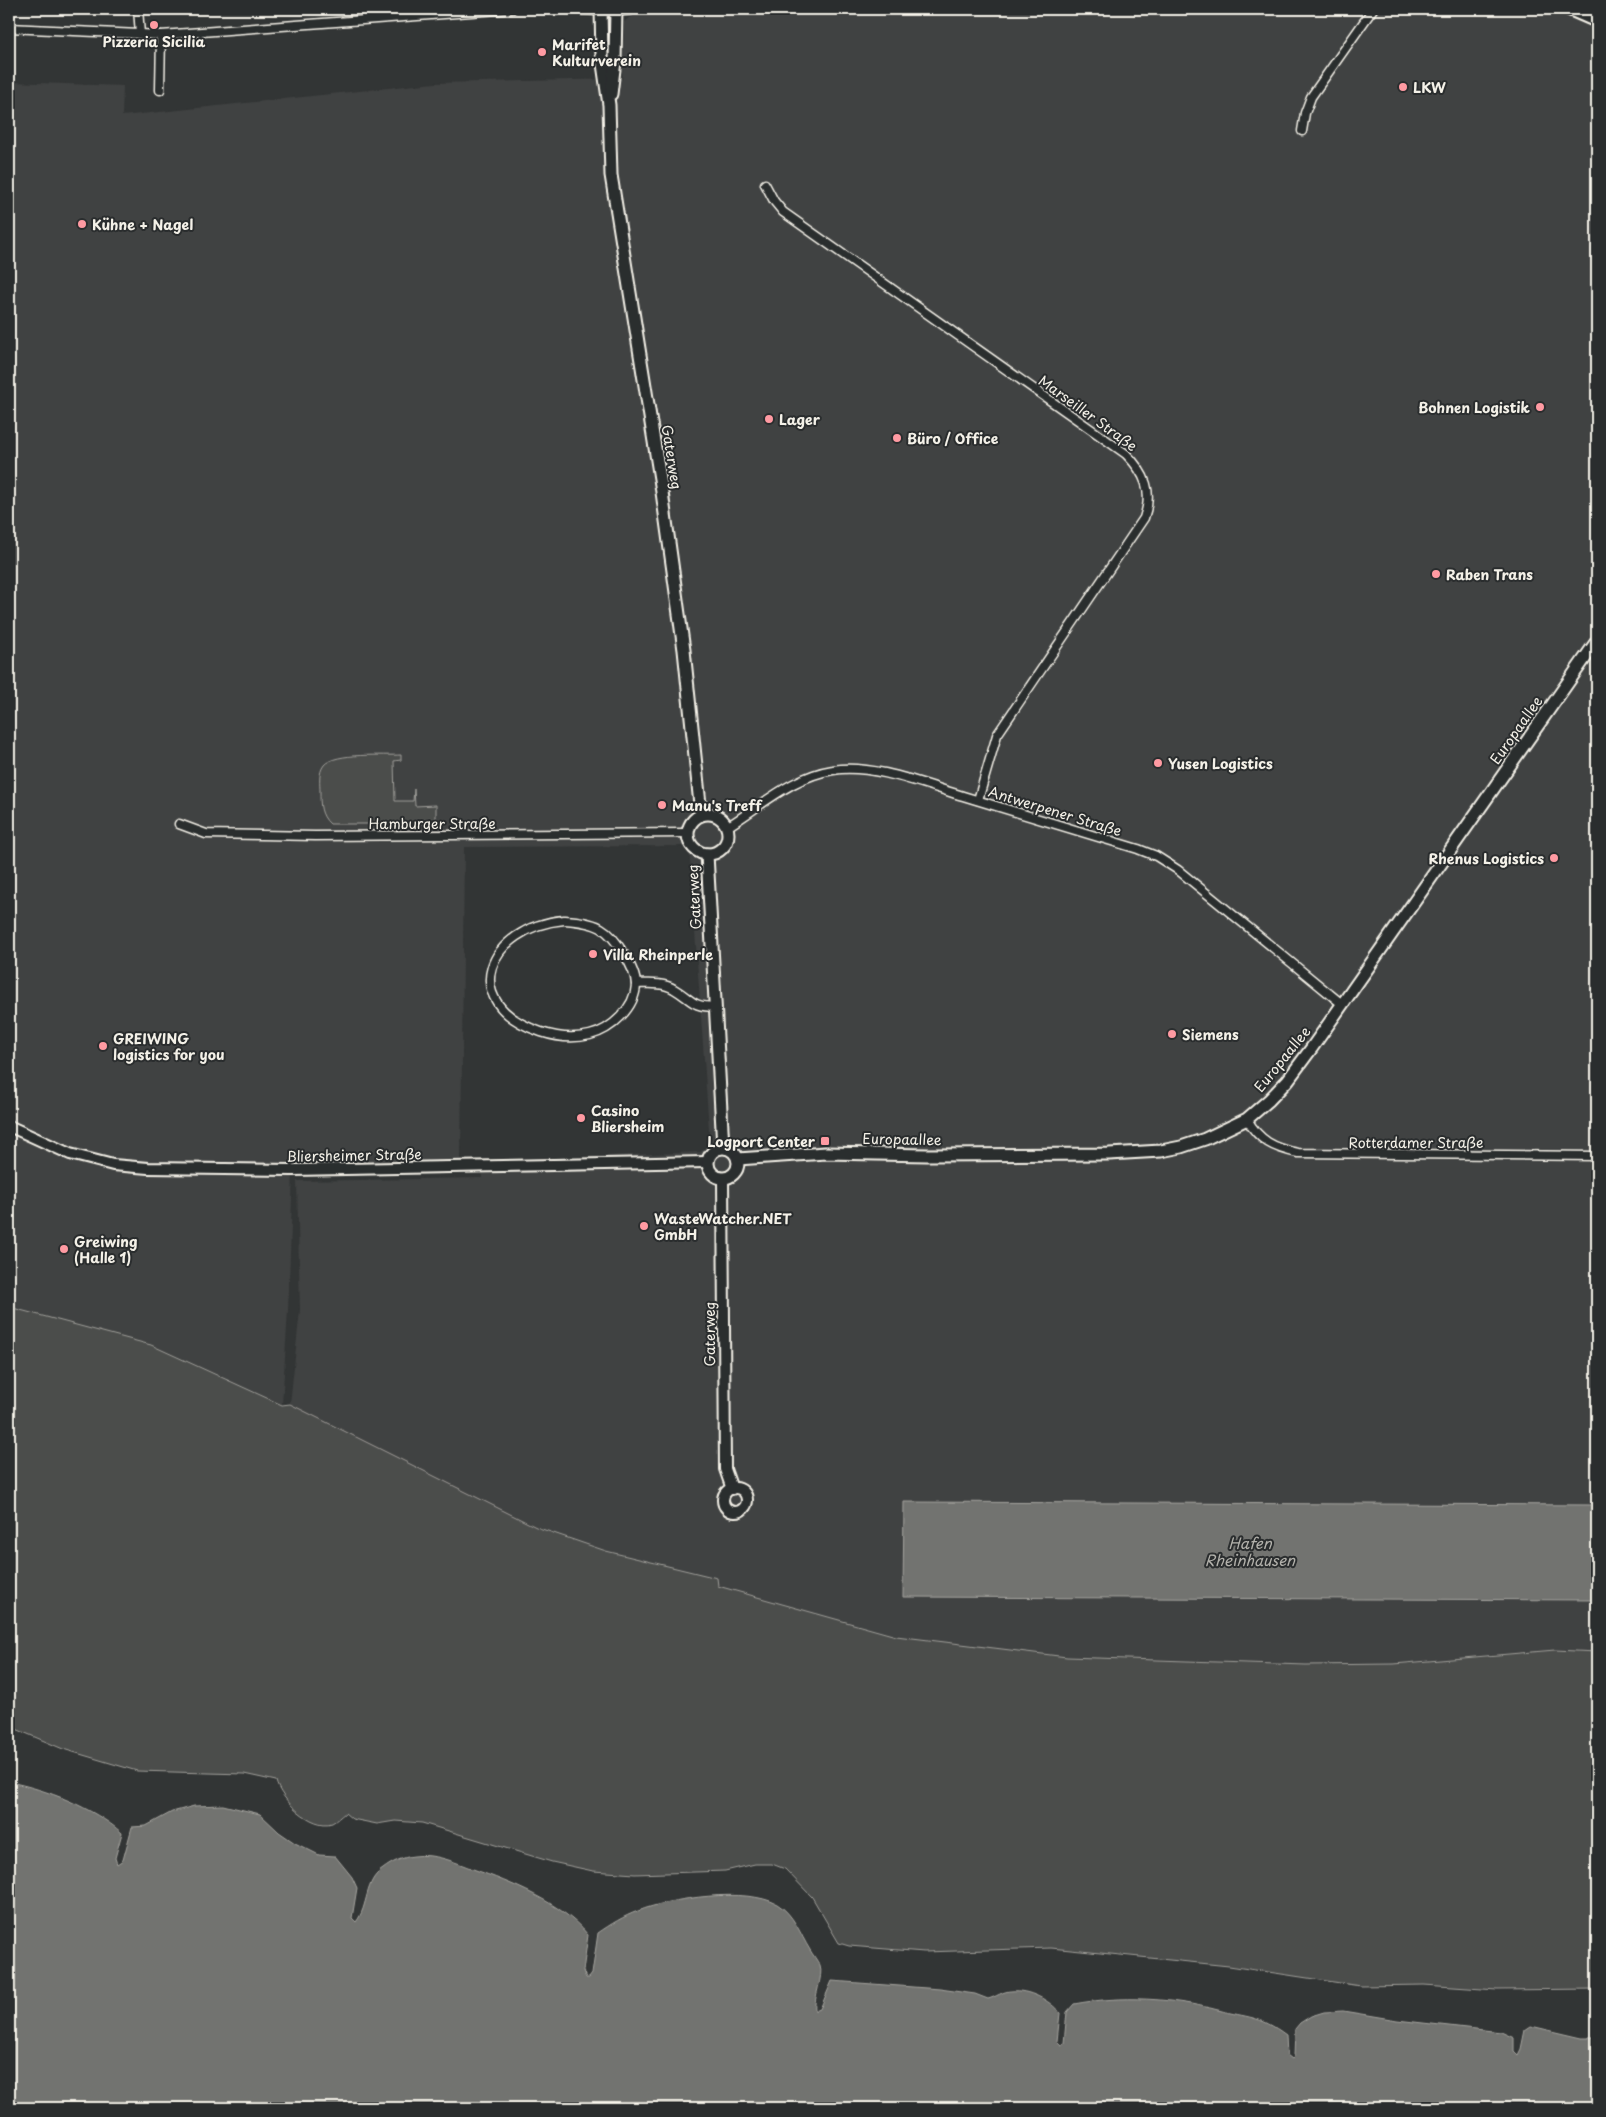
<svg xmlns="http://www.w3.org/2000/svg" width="1606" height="2117" viewBox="0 0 1606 2117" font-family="'Playpen Sans',sans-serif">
<rect width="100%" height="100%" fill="#323535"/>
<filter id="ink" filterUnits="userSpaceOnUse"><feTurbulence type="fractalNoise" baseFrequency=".02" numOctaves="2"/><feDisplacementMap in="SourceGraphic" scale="10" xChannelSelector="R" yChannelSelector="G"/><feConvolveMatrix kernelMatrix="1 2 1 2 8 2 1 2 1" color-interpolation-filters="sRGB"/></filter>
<g filter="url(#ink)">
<polygon fill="#404242" points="657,9 1597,9 1597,1505 903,1597 1597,1600 1597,1652 1555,1650 1394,1664 1306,1665 1067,1657 896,1636 717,1586 717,1578 606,1551 536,1527 290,1404 300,1310 297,1181 482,1178 482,1161 701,1152 710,1144 689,846 464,847 461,1161 293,1170 288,1310 282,1405 151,1345 9,1307 9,82 123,86 122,116 435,83 622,79 624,22 635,13"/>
<g fill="#4b4d4c" stroke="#a09f9a">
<path d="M401,755v5l-7,1 1,40h18l1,-12 1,17 21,-1v19h-106c-10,-9 -10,-20 -10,-32 0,-9 -2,-19 4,-27 11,-13 60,-9 77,-10z"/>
<path d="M9,1307l142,38 131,60 8,-1 246,123 70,24 111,27 1,8 178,50 171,21 239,8 88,-1 161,-14 42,2v337l-100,1 -73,-5 -64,1 -131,-20 -178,-18 -127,4 -75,-6 -10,-3 -27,-46 -27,-28 -13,-5h-17l-30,7 -90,3 -42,-3 -41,-9 -130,-39 -27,-2 -18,3 -25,-5 -7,-6c-4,3 -9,8 -13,10 -20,7 -52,-24 -56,-42l-32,-7 -107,-3 -74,-22 -54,-23z"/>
</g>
<g fill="#727370" stroke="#a6a5a0">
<polygon points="904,1502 1597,1505 1597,1600 903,1597"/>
<path d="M9,1782c37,7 85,26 113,51l-7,25 2,6 6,-4 9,-33 14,-1 26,-14 22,-6 29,-1 37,9 19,18 16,11 24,12 16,1 17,21 5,11 -5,30 4,4c13,-16 8,-41 27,-53 9,-7 20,-12 31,-13 20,-3 41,6 59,13 38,14 88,33 115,66l-5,36 3,7h3l3,-4 6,-41c13,-9 26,-17 40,-22 33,-13 108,-24 139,-7 17,10 23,30 33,46 3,5 7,10 10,16 4,10 -7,32 -5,45l5,-2 12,-28 108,8 35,5 13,5c8,-2 15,-8 23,-8 17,-2 39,9 49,22l-3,28 4,4 3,-2 3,-31 7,-8c47,-9 99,-6 144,6 30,8 41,5 68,25l1,20 5,4 2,-2 1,-28 5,-6 11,-7 13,-4 19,-1 54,9 104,12 13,6v13l4,4 3,-6 4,-19 6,-4 51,12h15v70h-1588z"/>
</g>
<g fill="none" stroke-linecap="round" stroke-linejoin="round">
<defs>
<g id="minor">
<polyline points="138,9 140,34"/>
<polyline points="553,9 601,11"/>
<polyline points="9,28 161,35 512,9"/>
<polyline points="160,90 161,35"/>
<polyline points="1302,131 1305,113 1311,97 1373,9"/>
<path d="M765,184l9,17 9,11 343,242c20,20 27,38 18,64l-147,217 -19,65"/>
<polyline points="179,824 206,834 315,836 687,833"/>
<path d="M727,827c34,-21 66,-51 106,-57 38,-7 93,15 130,26 58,17 116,35 175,53l18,7 22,14 164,134"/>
<path d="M564,920c12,1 26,2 37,8 14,8 35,41 35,57 -1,23 -25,45 -46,50 -16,4 -34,2 -49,-3 -86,-29 -53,-105 23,-112z"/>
<path d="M636,984c12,0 27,-2 38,5 19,11 17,18 42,18"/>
<path d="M1247,1119c12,22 27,29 51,34l299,3"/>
</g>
<g id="tertiary">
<polyline points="1567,9 1597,22"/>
<polyline points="601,11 630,9"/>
<polyline points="9,1126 70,1154 113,1165 148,1168 293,1170 707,1162"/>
<polyline points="723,1178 725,1469 732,1489"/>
<circle cx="735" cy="1500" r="12"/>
</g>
<g id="secondary">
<polyline points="601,9 602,57 609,105 611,175 661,485 684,650 701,814"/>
<polyline points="611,94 615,61 616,9"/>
<circle cx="708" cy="834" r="20"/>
<polyline points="707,854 723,1147"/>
<circle cx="723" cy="1163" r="15"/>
<polyline points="738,1159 826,1153 927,1155 1109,1154 1161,1151 1181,1147 1205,1139 1247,1119 1269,1100 1288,1080 1311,1049 1597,641"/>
</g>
</defs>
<use href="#minor" stroke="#f4f1e8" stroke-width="11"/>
<use href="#tertiary" stroke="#f4f1e8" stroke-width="14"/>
<use href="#secondary" stroke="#f4f1e8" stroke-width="15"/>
<use href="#minor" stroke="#2a2d2e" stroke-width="8"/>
<use href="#tertiary" stroke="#2a2d2e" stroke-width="10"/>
<use href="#secondary" stroke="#2a2d2e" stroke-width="11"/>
</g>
</g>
<g fill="#ff9aa2" stroke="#2a2d2e" stroke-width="2">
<circle cx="154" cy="25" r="5"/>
<circle cx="542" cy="52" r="5"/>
<circle cx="1403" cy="87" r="5"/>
<circle cx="82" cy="224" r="5"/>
<circle cx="1540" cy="407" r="5"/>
<circle cx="769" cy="419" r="5"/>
<circle cx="897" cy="438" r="5"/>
<circle cx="1436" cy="574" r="5"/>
<circle cx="1158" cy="763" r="5"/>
<circle cx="662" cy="805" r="5"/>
<circle cx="1554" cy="858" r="5"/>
<circle cx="593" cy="954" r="5"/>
<circle cx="1172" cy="1034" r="5"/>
<circle cx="103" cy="1046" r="5"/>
<circle cx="581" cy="1118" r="5"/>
<rect x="820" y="1136" width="10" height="10" rx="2.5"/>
<circle cx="644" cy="1226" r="5"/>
<circle cx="64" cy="1249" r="5"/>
</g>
<g text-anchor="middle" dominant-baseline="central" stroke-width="4" stroke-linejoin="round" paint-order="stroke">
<g font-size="14" font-weight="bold" fill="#f4f1e8" stroke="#2a2d2e" text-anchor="start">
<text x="154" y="41" text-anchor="middle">Pizzeria Sicilia</text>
<text x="552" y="44">Marifet<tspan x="552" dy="16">Kulturverein</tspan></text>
<text x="1413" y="87">LKW</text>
<text x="92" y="224">Kühne + Nagel</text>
<text x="1530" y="407" text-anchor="end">Bohnen Logistik</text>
<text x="779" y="419">Lager</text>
<text x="907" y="438">Büro / Office</text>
<text x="1446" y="574">Raben Trans</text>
<text x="1168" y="763">Yusen Logistics</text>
<text x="672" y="805">Manu's Treff</text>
<text x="1544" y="858" text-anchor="end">Rhenus Logistics</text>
<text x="603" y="954">Villa Rheinperle</text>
<text x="1182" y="1034">Siemens</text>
<text x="113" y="1038">GREIWING<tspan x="113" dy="16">logistics for you</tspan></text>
<text x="591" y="1110">Casino<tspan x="591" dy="16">Bliersheim</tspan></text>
<text x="815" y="1141" text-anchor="end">Logport Center</text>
<text x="654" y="1218">WasteWatcher.NET<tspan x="654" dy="16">GmbH</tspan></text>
<text x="74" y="1241">Greiwing<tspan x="74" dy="16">(Halle 1)</tspan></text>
</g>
<g font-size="14" fill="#f4f1e8" stroke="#2a2d2e">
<text transform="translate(1088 413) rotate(36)">Marseiller Straße</text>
<text transform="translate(672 457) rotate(81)">Gaterweg</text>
<text transform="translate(1516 730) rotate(-55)">Europaallee</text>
<text transform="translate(1055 811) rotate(17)">Antwerpener Straße</text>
<text x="432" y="823">Hamburger Straße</text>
<text transform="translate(694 897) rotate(-93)">Gaterweg</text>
<text transform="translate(1282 1059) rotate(-51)">Europaallee</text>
<text transform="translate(902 1139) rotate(1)">Europaallee</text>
<text x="1416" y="1142">Rotterdamer Straße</text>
<text transform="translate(354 1155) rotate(-1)">Bliersheimer Straße</text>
<text transform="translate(709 1334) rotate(-90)">Gaterweg</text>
</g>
<g font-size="15" font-style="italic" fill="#b3b2ac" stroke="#2a2d2e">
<text x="1250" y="1542">Hafen<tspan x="1250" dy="17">Rheinhausen</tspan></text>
</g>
</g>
<rect width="1606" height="2117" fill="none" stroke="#2a2d2e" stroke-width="30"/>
<rect x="15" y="15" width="1576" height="2087" fill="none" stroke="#f4f1e8" stroke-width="2" filter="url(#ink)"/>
</svg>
